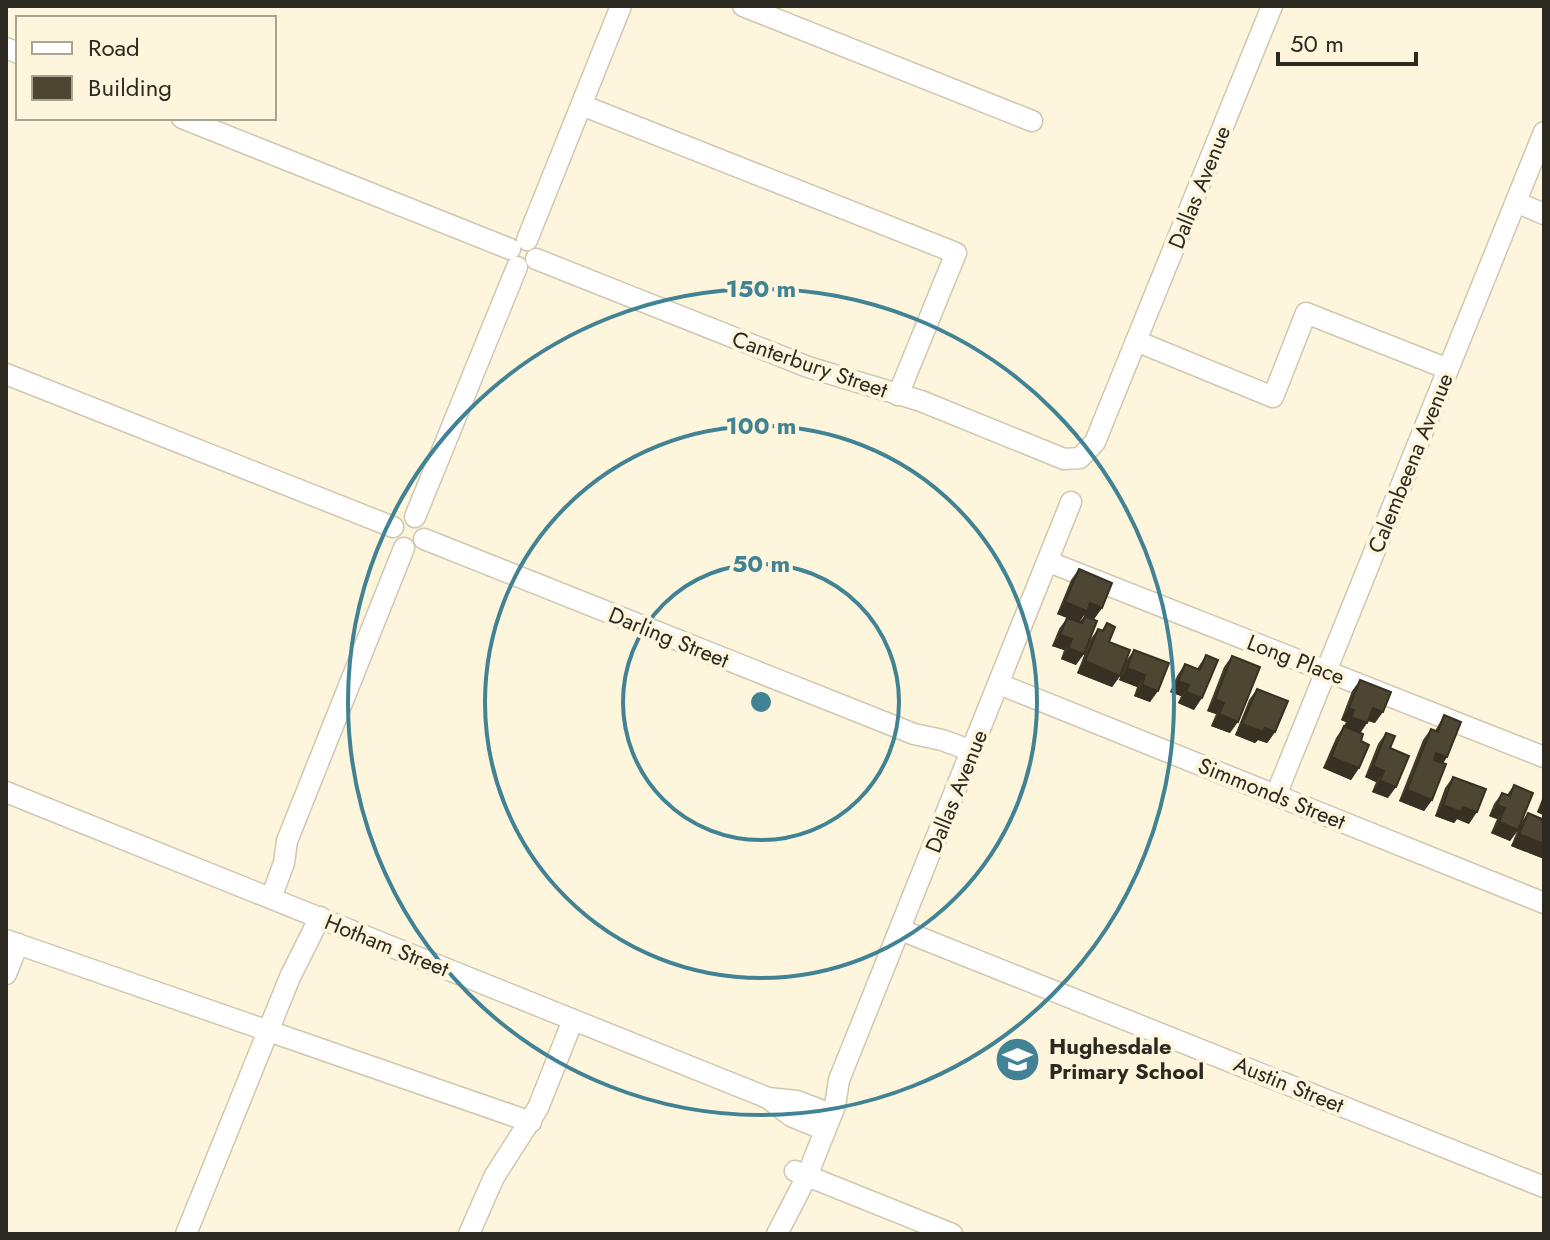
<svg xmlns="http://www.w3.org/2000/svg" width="1550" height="1240" viewBox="0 0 1550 1240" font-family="Jost,sans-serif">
<rect width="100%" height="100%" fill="#fdf5dc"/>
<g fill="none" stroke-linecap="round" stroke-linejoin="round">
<defs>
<g id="minor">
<polyline points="743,6 1032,121"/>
<polyline points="6,48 18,53"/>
<polyline points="584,106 956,253 898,395"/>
<polyline points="182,118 510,249"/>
<polyline points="1516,202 1544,214"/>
<polyline points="527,240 621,6"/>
<polyline points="536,259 808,367 921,401 1064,459 1080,458 1095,442 1272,6"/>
<polyline points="1136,341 1273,397 1306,313 1448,369"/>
<polyline points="6,374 393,527"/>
<polyline points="415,517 517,267"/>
<polyline points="424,539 914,734 942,740 972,751"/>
<polyline points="1049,562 1544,757"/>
<polyline points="999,684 1544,903"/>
<polyline points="6,792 768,1098 797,1101 831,1114"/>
<polyline points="1276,795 1544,132"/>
<polyline points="271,898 284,863 287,841 404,548"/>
<polyline points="901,930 1544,1187"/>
<polyline points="6,940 531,1122"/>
<polyline points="6,974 18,944"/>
<polyline points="768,1098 791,1116 825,1130"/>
<polyline points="795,1171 952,1234"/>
<polyline points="186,1234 290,977 320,917"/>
<polyline points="469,1234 494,1177 538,1108 573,1020"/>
<polyline points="777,1234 807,1176 835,1106 839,1080 1071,502"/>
</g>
</defs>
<use href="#minor" stroke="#cfc7b0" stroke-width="23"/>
<use href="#minor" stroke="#fff" stroke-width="20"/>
</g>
<g fill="#423c2b">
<polygon points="1079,569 1102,608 1094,619 1084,615 1079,622 1085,616 1076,665 1061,659 1064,650 1052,646 1059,629 1067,618 1069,618 1057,614 1071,580"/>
<polygon points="1107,623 1109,642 1120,676 1112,687 1077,673 1090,640 1098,629 1102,630"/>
<polygon points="1134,650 1169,663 1150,702 1134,696 1137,687 1119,680 1126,661"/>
<polygon points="1206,655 1194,710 1178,703 1181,696 1170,692 1177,676 1185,664 1197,669"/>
<polygon points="1232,656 1230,733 1211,726 1216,714 1207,711 1224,667"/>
<polygon points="1360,680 1375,723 1368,721 1360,733 1359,768 1351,780 1323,768 1336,738 1344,726 1346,722 1341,720 1352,691"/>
<polygon points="1257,689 1275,732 1267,743 1258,740 1255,743 1235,735 1249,700"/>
<polygon points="1444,715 1447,757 1443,763 1432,800 1424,811 1399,801 1423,740 1431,729 1435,731"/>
<polygon points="1386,733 1390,748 1388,798 1372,792 1376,782 1365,777 1378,744"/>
<polygon points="1453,777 1469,824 1457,819 1454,823 1435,816 1445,788"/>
<polygon points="1514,785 1518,830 1510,841 1491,833 1497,819 1489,816 1494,804 1502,793 1507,795"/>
<polygon points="1544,794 1544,859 1511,846 1520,824 1528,813 1542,818 1543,815 1537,812"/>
</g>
<g fill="#363123">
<polygon points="1065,602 1090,603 1102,608 1094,619 1084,615 1079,623 1057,614"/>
<polygon points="1060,635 1072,639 1064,650 1052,646"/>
<polygon points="1068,648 1084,654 1076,665 1061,659"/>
<polygon points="1085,661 1120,676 1112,687 1077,673"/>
<polygon points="1127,668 1145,675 1137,687 1119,680"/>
<polygon points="1178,681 1189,685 1181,696 1170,692"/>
<polygon points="1142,685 1158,691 1150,702 1134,696"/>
<polygon points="1186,692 1202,698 1194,710 1178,703"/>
<polygon points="1215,699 1224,703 1216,714 1207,711"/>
<polygon points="1349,708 1354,710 1346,722 1341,720"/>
<polygon points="1373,708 1383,712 1375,723 1365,720"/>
<polygon points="1219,714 1238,722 1230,733 1211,726"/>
<polygon points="1351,717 1367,723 1359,735 1343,728"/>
<polygon points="1242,724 1265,728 1275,732 1267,743 1258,740 1255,743 1235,735"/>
<polygon points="1436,753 1447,757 1439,769 1428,764"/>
<polygon points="1331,757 1359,768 1351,780 1323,768"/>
<polygon points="1373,766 1384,771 1376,782 1365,777"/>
<polygon points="1380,781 1396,787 1388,798 1372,792"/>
<polygon points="1407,790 1432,800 1424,811 1399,801"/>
<polygon points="1544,802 1544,814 1543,815 1537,812"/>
<polygon points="1443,805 1463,807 1477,812 1469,824 1457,819 1454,823 1435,816"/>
<polygon points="1497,805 1505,808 1497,819 1489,816"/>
<polygon points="1499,822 1518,830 1510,841 1491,833"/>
<polygon points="1519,834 1544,844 1544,859 1511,846"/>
</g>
<g fill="#4d4632" stroke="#363123" stroke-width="2">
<polygon points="1079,569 1112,583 1102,608 1090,603 1087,611 1065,602"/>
<polygon points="1085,616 1097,621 1084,654 1068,648 1072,639 1060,635 1067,618 1082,623"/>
<polygon points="1107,623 1115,627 1109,642 1130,650 1120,676 1085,661 1098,629 1103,631"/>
<polygon points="1134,650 1169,663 1158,691 1142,685 1145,675 1127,668"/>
<polygon points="1206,655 1218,660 1202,698 1186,692 1189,685 1178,681 1185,664 1200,670"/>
<polygon points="1232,656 1260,667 1238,722 1219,714 1224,703 1215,699"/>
<polygon points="1360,680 1391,692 1383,712 1373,708 1367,723 1351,717 1354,710 1349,708"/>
<polygon points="1257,689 1288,701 1275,732 1265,728 1263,732 1242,724"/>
<polygon points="1444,715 1461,722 1447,757 1436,753 1434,760 1446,764 1432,800 1407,790 1431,729 1438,732"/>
<polygon points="1344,726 1363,734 1361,741 1369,745 1359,768 1331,757"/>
<polygon points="1386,733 1395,736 1390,748 1409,756 1396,787 1380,781 1384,771 1373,766"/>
<polygon points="1453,777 1486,789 1477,812 1463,807 1461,812 1443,805"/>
<polygon points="1514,785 1533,793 1518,830 1499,822 1505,808 1497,805 1502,793 1510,796"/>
<polygon points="1528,813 1544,820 1544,844 1519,834"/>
</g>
<g fill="none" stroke="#418394" stroke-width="4">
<circle cx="761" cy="702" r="138"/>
<circle cx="761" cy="702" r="276"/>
<circle cx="761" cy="702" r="413"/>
</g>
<defs>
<symbol id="school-disc" viewBox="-11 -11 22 22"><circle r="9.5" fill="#418394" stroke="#fdf5dc"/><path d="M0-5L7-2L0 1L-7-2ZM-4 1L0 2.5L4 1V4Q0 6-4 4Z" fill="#fff"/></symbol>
</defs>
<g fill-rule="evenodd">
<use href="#school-disc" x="992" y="1034" width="51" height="51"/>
</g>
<g text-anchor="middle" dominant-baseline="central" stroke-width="8" stroke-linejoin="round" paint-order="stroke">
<g font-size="22" fill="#2c2920" stroke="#fdf5dc">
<text transform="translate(1199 187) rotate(-68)">Dallas Avenue</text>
<text transform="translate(810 364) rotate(19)">Canterbury Street</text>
<text transform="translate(1410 463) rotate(-68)">Calembeena Avenue</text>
<text transform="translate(669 637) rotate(22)">Darling Street</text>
<text transform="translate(1296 659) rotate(21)">Long Place</text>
<text transform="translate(956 791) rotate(-68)">Dallas Avenue</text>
<text transform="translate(1272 793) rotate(22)">Simmonds Street</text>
<text transform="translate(387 945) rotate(22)">Hotham Street</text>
<text transform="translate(1289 1084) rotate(22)">Austin Street</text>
</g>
<g font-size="22" font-weight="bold" fill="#2c2920" stroke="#fdf5dc" text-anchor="start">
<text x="1049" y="1046">Hughesdale<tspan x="1049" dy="25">Primary School</tspan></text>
</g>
</g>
<circle cx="761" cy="702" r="12" fill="#418394" stroke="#fdf5dc" stroke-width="4"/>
<g font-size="24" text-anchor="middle" font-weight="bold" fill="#418394" stroke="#fdf5dc" stroke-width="8" stroke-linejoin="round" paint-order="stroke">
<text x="761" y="297">150 m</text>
<text x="761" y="434">100 m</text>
<text x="761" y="572">50 m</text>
</g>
<rect width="1550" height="1240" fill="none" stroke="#2c2920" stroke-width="16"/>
<rect x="16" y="16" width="260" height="104" fill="#fdf5dc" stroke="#a9a391" stroke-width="2"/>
<rect x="32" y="42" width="40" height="12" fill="#ffffff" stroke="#a9a391" stroke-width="2"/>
<text x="88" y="56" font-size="24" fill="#2c2920">Road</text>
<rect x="32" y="76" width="40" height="24" fill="#4d4632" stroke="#a9a391" stroke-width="2"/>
<text x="88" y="96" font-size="24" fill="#2c2920">Building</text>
<path d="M1278 52v12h138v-12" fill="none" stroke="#2c2920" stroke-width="4"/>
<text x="1290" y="52" font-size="24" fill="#2c2920" stroke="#fdf5dc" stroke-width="6" paint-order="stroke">50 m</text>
</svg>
